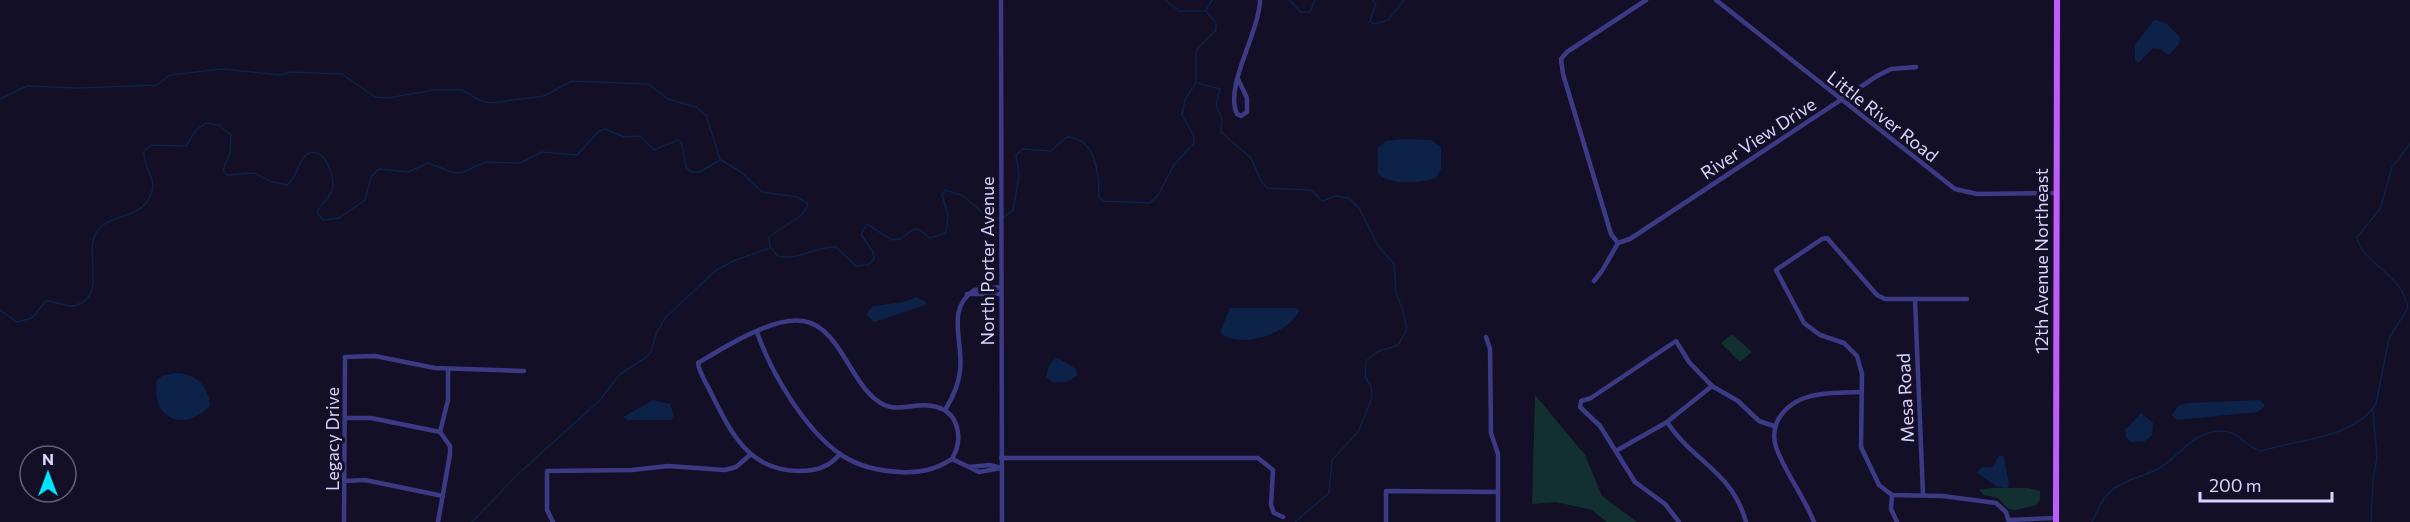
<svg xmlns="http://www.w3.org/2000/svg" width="2410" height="522" viewBox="0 0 2410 522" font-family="Commissioner,sans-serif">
<rect width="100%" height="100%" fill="#130f26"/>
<g fill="#12302f">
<polygon points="1732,334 1752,352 1740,362 1721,343"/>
<polygon points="1535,395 1585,455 1602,496 1637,522 1607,522 1592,510 1556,502 1532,504"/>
<polygon points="1994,488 2028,488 2040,491 2040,500 2036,505 2015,510 2008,509 1998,498 1984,495 1979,490"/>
</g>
<g fill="#0c2248">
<polygon points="2154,20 2166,23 2180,37 2179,44 2169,55 2160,49 2153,48 2138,63 2135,60 2135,45"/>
<path d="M1402,139l29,1 10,7v22l-5,9c-16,5 -45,8 -58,-4v-26l8,-7z"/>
<polygon points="916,297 926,302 925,305 874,322 866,314 873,306 904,302"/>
<path d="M1230,308h66l3,2c-8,23 -60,41 -79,22z"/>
<path d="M1058,358l18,11 1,7 -11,6h-14l-6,-5c2,-8 3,-17 12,-19z"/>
<path d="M174,373c22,0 34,12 36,33 -26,27 -60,13 -53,-26l5,-4z"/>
<polygon points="653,400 670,404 674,415 671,420 627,420 623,417"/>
<polygon points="2260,400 2265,406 2258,412 2177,420 2172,415 2178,406 2187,403"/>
<polygon points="2141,413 2153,423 2152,435 2145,441 2131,442 2126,437 2125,430"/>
<polygon points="1999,455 2004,457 2009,484 2007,488 1996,486 1977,473 1982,467 1993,467"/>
</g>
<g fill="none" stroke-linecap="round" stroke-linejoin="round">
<g stroke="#0c2248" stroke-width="1.5">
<polyline points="1165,0 1179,11 1205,11"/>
<polyline points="1289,0 1301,12 1310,12 1315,0"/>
<polyline points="1372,0 1376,3 1370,21 1374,24 1388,20 1404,0"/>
<polyline points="1206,10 1212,0"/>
<polyline points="1197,83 1220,89 1216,104 1222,120 1221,132 1251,158 1261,181 1267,188 1311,190 1322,201 1336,196 1349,198 1359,208 1379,247 1394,264 1396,293 1403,311 1407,330 1398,345 1377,352 1366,361 1365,377 1371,386 1372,398 1358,432 1332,460 1329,493 1295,522"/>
<polyline points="0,99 27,86 78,88 157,85 170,75 221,69 281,75 289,72 342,74 375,97 388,98 434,90 462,90 481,101 491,103 544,96 572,81 648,84 668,99 696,107 706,115 720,159"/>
<path d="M721,160l20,12 21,20 35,5 10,6v5l-7,8 -31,21 1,10 8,9c22,5 37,-10 58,-9l20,19 12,-1 6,-6 -1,-7 -12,-18 6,-10 25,16 8,-1 14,-10 6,1 10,8 16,-5 2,-17 -6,-22 4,-4 17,6 26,22h14l10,-8 6,-34 -3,-21 7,-6 28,2 16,-14c29,1 32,39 32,60l4,4 47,2 8,-8 16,-30 20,-22v-7l-12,-21 3,-15 11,-18v-32l20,-20v-7l-10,-12"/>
<path d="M0,310l17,12 15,-4 14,-17c11,-1 20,8 31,4 30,-10 7,-52 19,-72 10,-18 37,-14 50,-30 17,-22 -4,-33 -2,-52l7,-6 35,1 10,-16 10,-7 13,2 12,10 -1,17 -7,18 4,5 27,-2 18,9 15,3c12,-9 10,-25 20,-31 18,-9 29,24 25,36 -3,9 -12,14 -15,23l6,7 16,-2 26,-18 6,-23 8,-8 29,3 20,-9 26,10 9,-1 23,-10 34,1 22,-11 35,3 21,-23 7,-3 19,8 16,-1 14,14 24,-10 4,4 4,23 5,5h9l20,-12"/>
<polyline points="472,522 516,476 599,401 620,374 645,358 651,352 656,334 665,318 715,271 733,261 769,248"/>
<path d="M2092,522c5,-11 10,-23 19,-31 12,-11 31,-14 45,-21 25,-13 35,-39 66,-39 18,0 24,17 39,20 37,-12 92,-12 115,-47l13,-66 19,-30c-6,-35 -48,-46 -51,-71l23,-28 12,-42 18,-23"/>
<polyline points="2371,522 2373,480 2377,458 2373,410"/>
</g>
<g stroke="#3d3a85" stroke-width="4.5">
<polyline points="1001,0 1002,522"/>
<polyline points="1716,0 1955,189 1977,194 2056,193"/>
<path d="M1238,79l9,19v14l-6,4 -4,-2c-13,-28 22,-80 23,-114"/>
<polyline points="1618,243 1630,239 1877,76 1891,69 1916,67"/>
<polyline points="1618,243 1611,234 1563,74 1561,59 1567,52 1646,0"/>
<polyline points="1594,281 1602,271 1618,243"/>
<polyline points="967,294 1000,294"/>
<polyline points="1967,299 1885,299 1877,295 1827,238 1822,239 1776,270 1804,323 1820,335 1844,343 1857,356 1862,374 1861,447 1879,485 1892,495 1943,496 1996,503 2006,512 2009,522"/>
<polyline points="1915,300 1923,495"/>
<path d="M757,332c14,41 49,100 86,124 17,11 36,15 57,16 20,1 35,-2 52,-13"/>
<polyline points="1486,337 1490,349 1491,433 1498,454 1498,522"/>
<path d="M945,410c8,-13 14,-25 15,-40 4,-28 -15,-60 14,-80l27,-3"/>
<polyline points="346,418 371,418 440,432"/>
<path d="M1667,422c26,40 65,49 79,100"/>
<polyline points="440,432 448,400 448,369"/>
<polyline points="1616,451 1667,422 1712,386"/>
<path d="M840,454c-11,13 -23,17 -41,17 -50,0 -68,-38 -88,-78 -4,-9 -12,-20 -13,-30 25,-15 75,-47 105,-42 35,5 46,57 72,78 20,17 36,3 57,7 27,4 32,32 20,53l17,8"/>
<polyline points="1001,458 1258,458 1273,470 1271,505 1274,513 1283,517"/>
<polygon points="990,465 1001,468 979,472 969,467"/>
<polyline points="345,481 365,480 443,496"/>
<polyline points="1892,495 1891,509 1897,522"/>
<polyline points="2009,520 2056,518"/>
<polyline points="344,522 345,357 375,356 435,368 524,371"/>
<polyline points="438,522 450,454 450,446 440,432"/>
<polyline points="553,522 547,510 547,471 632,470 668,466 725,470 736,467 750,455"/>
<polyline points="1386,522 1386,491 1498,492"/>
<polyline points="1679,522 1665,504 1635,482 1600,426 1580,407 1581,401 1591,398 1676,341 1689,362 1712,386 1738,401 1759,421 1774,426"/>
<path d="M1814,522c-10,-26 -29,-49 -38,-75 -3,-10 -2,-19 2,-27 16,-30 55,-27 84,-28"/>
</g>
<polyline stroke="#c25bff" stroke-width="6" points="2056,522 2057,0"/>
</g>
<g text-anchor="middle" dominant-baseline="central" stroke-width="6" stroke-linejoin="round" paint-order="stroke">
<g font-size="18" fill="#d9d4ff" stroke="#130f26">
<text transform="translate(1883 116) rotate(38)">Little River Road</text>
<text transform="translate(1758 138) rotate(-33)">River View Drive</text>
<text transform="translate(987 261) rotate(-90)">North Porter Avenue</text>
<text transform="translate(2041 261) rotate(-90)">12th Avenue Northeast</text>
<text transform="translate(1905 398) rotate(-93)">Mesa Road</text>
<text transform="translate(332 439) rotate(-90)">Legacy Drive</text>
</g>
</g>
<g transform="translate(48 474)"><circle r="28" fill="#130f26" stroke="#625e7d" stroke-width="1.5"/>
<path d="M0-4.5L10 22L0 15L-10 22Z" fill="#00e5ff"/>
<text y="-9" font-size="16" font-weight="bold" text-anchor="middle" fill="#d9d4ff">N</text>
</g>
<path d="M2200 492v9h132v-9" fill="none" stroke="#d9d4ff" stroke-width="3"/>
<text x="2209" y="492" font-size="18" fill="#d9d4ff" stroke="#130f26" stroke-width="4.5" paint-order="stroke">200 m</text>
</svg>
